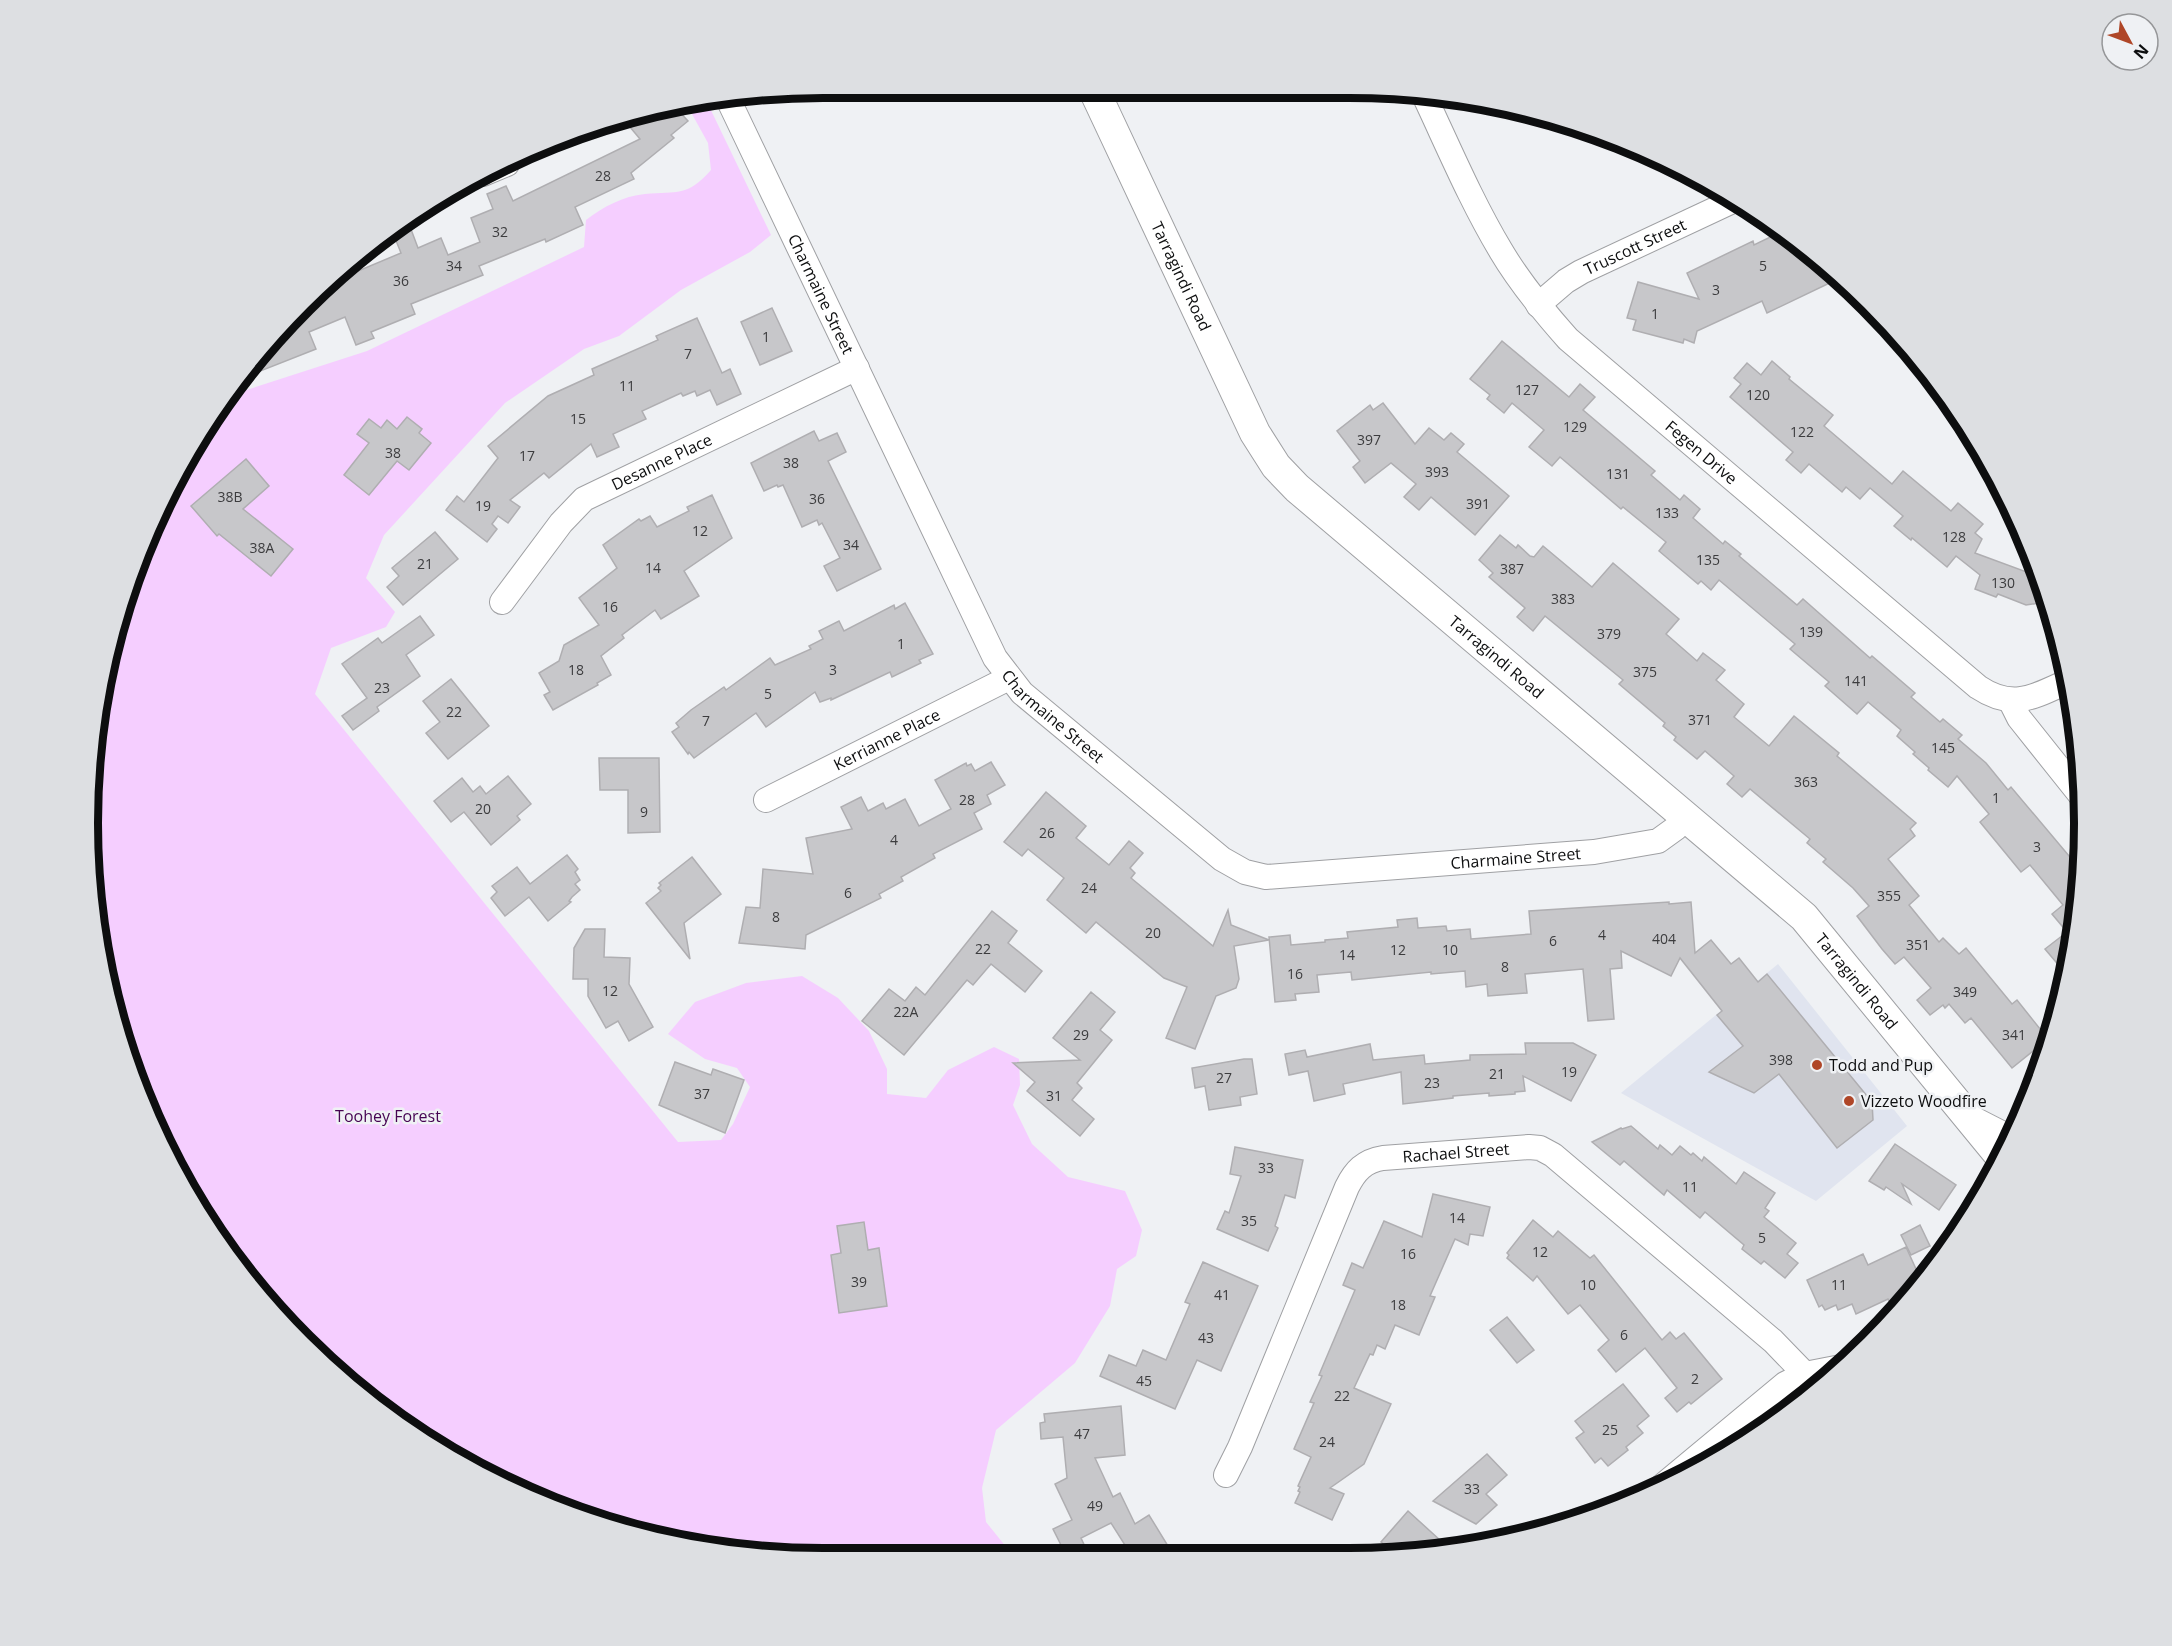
<svg xmlns="http://www.w3.org/2000/svg" width="2172" height="1646" viewBox="0 0 2172 1646" font-family="'Open Sans',sans-serif">
<rect width="100%" height="100%" fill="#eff1f4"/>
<polygon fill="#e0e4ef" points="1778,964 1907,1126 1816,1201 1621,1093"/>
<path fill="#f5ceff" d="M707,102l64,133 -21,17 -69,38 -62,46 -35,13 -79,54 -121,132 -18,43 29,34 -9,15 -55,21 -16,46 363,448 43,-2 12,-16 17,-37 -13,-19 -32,-9 -37,-25 27,-32 51,-19 56,-7 36,22 31,33 18,38v25l39,4 22,-28 46,-23 25,12 1,26 -7,20 19,39 36,33 57,14 17,39 -6,26 -19,13 -7,37 -35,57 -79,67 -14,58 4,34 25,31h-284l-141,-33 -131,-60 -118,-84 -126,-144 -85,-172 -37,-189 12,-192 62,-182 48,-83 14,-17 142,-46 217,-104 2,-27c17,-13 37,-24 59,-26 33,-3 42,3 66,-24l-3,-27 -21,-38z"/>
<g fill="#c7c7ca" stroke="#afaeb1" stroke-width="1.5">
<polygon points="675,107 688,121 671,135 674,138 631,173 634,179 575,207 583,225 546,242 545,239 479,266 483,275 411,304 415,314 371,332 374,338 356,345 345,317 309,332 316,349 240,379 303,303 349,267 351,274 401,253 393,233 399,228 409,224 418,248 441,238 448,255 480,242 471,218 493,209 487,194 506,186 513,201 640,139 625,121 636,112"/>
<polygon points="1783,231 1840,278 1767,313 1762,301 1697,331 1694,343 1684,339 1683,343 1633,330 1636,320 1627,318 1638,282 1699,299 1687,273 1753,241 1754,245"/>
<polygon points="772,308 792,351 760,365 741,322"/>
<polygon points="697,318 722,373 730,369 741,394 717,405 710,390 697,396 695,391 683,396 681,393 642,411 646,419 613,434 619,447 597,457 591,444 549,478 544,473 510,500 520,507 508,523 498,516 492,524 497,529 487,542 446,510 457,496 464,502 498,458 488,446 548,396 594,375 592,369 658,340 656,336"/>
<polygon points="1502,341 1569,397 1580,384 1595,397 1583,410 1655,471 1651,475 1680,500 1684,495 1700,509 1693,518 1723,544 1725,541 1741,554 1739,556 1797,605 1803,599 1870,658 1872,656 1915,693 1911,697 1940,722 1943,719 1962,735 1958,739 1986,763 2008,790 2011,787 2080,869 2072,960 2061,968 2045,949 2067,932 2052,914 2063,905 2030,865 2021,872 1980,822 1989,814 1957,776 1948,787 1928,770 1929,768 1913,754 1915,752 1897,736 1901,730 1868,702 1857,714 1825,686 1829,682 1790,649 1795,644 1719,580 1711,590 1701,581 1698,584 1659,551 1666,542 1623,507 1621,509 1560,457 1552,466 1529,447 1544,430 1512,403 1504,413 1487,399 1490,395 1470,379"/>
<polygon points="1772,361 1790,377 1789,379 1833,415 1824,426 1892,484 1903,471 1951,511 1958,503 1983,524 1975,533 1982,539 1975,553 2040,577 2047,602 2026,605 1998,594 1996,597 1975,589 1980,575 1956,556 1947,567 1912,538 1911,540 1894,526 1903,516 1870,488 1860,499 1846,487 1842,492 1809,464 1801,473 1786,460 1793,452 1730,397 1741,384 1734,378 1747,363 1761,375"/>
<polygon points="1383,403 1415,444 1429,428 1444,440 1451,433 1464,444 1457,452 1509,496 1475,535 1431,497 1419,510 1404,497 1416,484 1391,463 1365,483 1353,467 1360,461 1337,431 1370,405 1373,410"/>
<polygon points="407,417 422,429 419,433 431,443 409,470 397,461 369,495 344,475 369,443 357,434 369,419 381,428 387,420 397,429"/>
<polygon points="814,431 819,441 837,433 846,452 828,461 881,569 837,591 824,566 840,558 822,523 819,525 817,520 802,527 783,485 778,487 777,485 764,491 751,463"/>
<polygon points="246,459 269,486 243,509 293,549 271,576 219,534 217,536 191,506"/>
<polygon points="712,495 732,538 684,571 699,596 661,619 655,610 622,635 624,638 601,656 611,675 597,683 598,685 553,710 544,695 550,692 539,673 559,661 564,645 599,625 579,598 617,568 603,545 639,519 641,521 650,516 657,527 689,511 687,507"/>
<polygon points="435,532 458,559 403,605 387,587 399,576 392,568"/>
<polygon points="1500,535 1516,548 1518,545 1530,556 1534,557 1543,546 1592,587 1613,563 1679,619 1666,634 1697,661 1703,653 1725,670 1716,680 1744,704 1734,717 1769,746 1794,716 1839,753 1837,756 1916,823 1910,829 1915,836 1888,859 1919,896 1909,905 1939,942 1943,938 1959,954 1966,948 2012,1004 2017,1000 2048,1039 2012,1068 1971,1018 1965,1023 1949,1004 1945,1008 1943,1005 1930,1015 1917,1000 1931,988 1904,957 1895,964 1882,949 1857,916 1869,906 1853,888 1823,862 1826,859 1807,843 1810,839 1750,789 1742,797 1727,784 1734,776 1705,751 1697,759 1674,740 1676,737 1663,726 1665,723 1619,684 1623,680 1545,616 1533,631 1517,617 1525,608 1489,577 1493,573 1479,560"/>
<polygon points="905,603 933,654 919,660 921,663 892,677 890,672 831,700 831,698 820,702 815,692 766,727 756,713 694,758 689,752 688,754 672,732 679,727 676,723 691,710 724,687 726,690 770,658 775,665 811,649 809,646 823,639 819,631 839,621 844,631 894,605 895,609"/>
<polygon points="420,616 434,635 406,655 420,676 377,707 379,711 353,730 342,716 367,698 342,664 378,638 382,643"/>
<polygon points="451,679 489,726 448,759 426,733 440,722 423,701"/>
<polygon points="599,758 659,758 660,832 628,833 628,790 600,790"/>
<polygon points="991,762 1005,785 987,795 991,804 974,813 982,829 933,854 935,858 901,877 903,881 879,894 881,898 806,935 805,949 739,943 746,907 760,908 763,869 813,874 806,838 852,829 841,807 861,797 868,811 883,803 886,809 905,799 919,826 951,809 935,780 966,763 967,766 971,764 975,771"/>
<polygon points="508,776 531,804 517,816 520,820 491,845 464,812 451,822 434,801 462,778 473,792 480,786 486,794"/>
<polygon points="1046,792 1086,826 1076,838 1109,865 1129,841 1143,853 1130,868 1135,873 1131,878 1213,946 1228,910 1231,925 1269,940 1234,946 1239,979 1236,988 1216,996 1195,1049 1166,1038 1187,987 1164,978 1096,922 1086,933 1047,900 1064,878 1028,849 1022,856 1004,842"/>
<polygon points="567,855 578,869 575,872 580,880 575,884 580,890 572,897 569,901 571,902 548,921 529,897 505,916 491,898 497,892 492,886 517,867 530,884"/>
<polygon points="692,857 721,894 684,923 690,959 646,903 661,891 658,888 661,885 659,883"/>
<polygon points="1669,902 1669,904 1691,902 1695,953 1711,940 1731,964 1739,958 1758,982 1767,974 1872,1102 1873,1120 1837,1148 1779,1074 1754,1093 1709,1072 1743,1046 1717,1015 1722,1011 1680,958 1671,976 1621,951 1622,968 1610,969 1614,1019 1588,1021 1583,969 1525,974 1527,993 1488,996 1487,984 1466,987 1465,971 1431,974 1431,972 1352,980 1351,972 1317,975 1319,992 1295,994 1296,1000 1275,1002 1269,937 1290,935 1291,945 1325,942 1325,940 1348,938 1347,932 1398,927 1397,920 1417,918 1418,928 1446,926 1447,931 1470,929 1471,939 1531,934 1529,911"/>
<polygon points="992,911 1017,931 1008,943 1042,971 1025,992 991,964 973,985 967,980 904,1055 862,1021 889,989 905,1001 916,987 925,995"/>
<polygon points="585,929 605,929 604,957 630,958 629,984 653,1027 629,1041 618,1021 606,1028 588,996 588,979 573,979 574,948"/>
<polygon points="1091,992 1115,1012 1100,1030 1112,1040 1077,1083 1082,1088 1072,1100 1094,1119 1080,1136 1027,1091 1035,1082 1013,1063 1080,1060 1053,1038"/>
<polygon points="1525,1043 1573,1043 1596,1055 1571,1101 1523,1076 1525,1091 1515,1092 1515,1094 1489,1096 1489,1093 1453,1096 1453,1098 1403,1104 1401,1072 1343,1084 1345,1094 1314,1101 1308,1071 1289,1075 1285,1054 1305,1050 1307,1057 1370,1044 1373,1060 1424,1055 1425,1064 1470,1060 1470,1055 1526,1054"/>
<polygon points="1244,1059 1252,1059 1257,1094 1240,1097 1241,1105 1209,1110 1205,1086 1195,1088 1192,1068"/>
<polygon points="675,1062 711,1075 713,1069 744,1080 725,1133 659,1105"/>
<polygon points="1631,1126 1658,1149 1660,1145 1672,1155 1680,1146 1691,1155 1693,1153 1702,1161 1704,1157 1736,1184 1744,1172 1775,1193 1765,1208 1769,1211 1764,1217 1796,1243 1787,1254 1798,1263 1785,1278 1764,1261 1761,1264 1742,1249 1744,1245 1705,1212 1700,1218 1667,1190 1664,1195 1624,1161 1620,1165 1592,1142 1621,1128 1622,1129"/>
<polygon points="1895,1144 1956,1185 1939,1210 1902,1184 1911,1204 1886,1187 1884,1190 1869,1181"/>
<polygon points="1235,1147 1303,1160 1295,1198 1285,1195 1275,1226 1278,1228 1268,1251 1217,1229 1225,1211 1229,1213 1241,1176 1230,1174"/>
<polygon points="1433,1194 1490,1207 1483,1236 1470,1234 1468,1245 1455,1239 1430,1296 1435,1297 1419,1335 1395,1325 1385,1349 1377,1345 1373,1355 1370,1354 1354,1388 1391,1404 1364,1464 1330,1488 1344,1494 1332,1520 1295,1503 1300,1492 1298,1491 1300,1487 1298,1486 1311,1457 1294,1449 1314,1403 1310,1402 1322,1376 1319,1375 1355,1290 1343,1285 1352,1263 1363,1268 1384,1221 1422,1237"/>
<polygon points="1533,1220 1553,1237 1558,1231 1590,1258 1594,1255 1662,1340 1670,1332 1676,1339 1684,1333 1722,1379 1691,1404 1689,1402 1677,1412 1665,1398 1677,1388 1645,1348 1616,1372 1598,1350 1609,1340 1580,1305 1568,1314 1537,1276 1533,1281 1507,1258 1509,1255 1507,1253"/>
<polygon points="864,1222 868,1250 879,1248 887,1306 839,1313 831,1255 841,1253 837,1226"/>
<polygon points="1920,1225 1930,1246 1911,1255 1901,1235"/>
<polygon points="1906,1247 1921,1280 1907,1297 1891,1305 1888,1299 1856,1314 1852,1304 1838,1310 1836,1305 1825,1310 1822,1305 1819,1307 1807,1280 1863,1254 1868,1265"/>
<polygon points="1203,1262 1258,1286 1221,1371 1197,1360 1175,1409 1100,1376 1109,1355 1136,1366 1143,1350 1166,1360 1190,1304 1185,1302"/>
<polygon points="1507,1317 1534,1350 1517,1363 1490,1330"/>
<polygon points="1623,1384 1649,1416 1637,1426 1643,1433 1626,1447 1628,1450 1608,1466 1601,1458 1595,1463 1576,1438 1584,1432 1575,1421"/>
<polygon points="1121,1406 1125,1455 1095,1458 1113,1497 1120,1493 1135,1524 1149,1515 1168,1546 1157,1553 1130,1553 1111,1523 1081,1538 1088,1553 1065,1553 1053,1529 1072,1520 1055,1484 1067,1478 1063,1437 1041,1439 1040,1423 1045,1422 1044,1414"/>
<polygon points="1487,1454 1507,1475 1486,1494 1497,1505 1476,1524 1433,1501"/>
<polygon points="1408,1511 1441,1541 1451,1551 1394,1553 1381,1542"/>
</g>
<g fill="none" stroke-linecap="round" stroke-linejoin="round">
<defs>
<g id="minor">
<path id="s1" d="M1423,93c25,53 48,108 78,158 19,32 43,61 67,88l410,348c36,24 57,9 93,-7"/>
<path id="s2" d="M728,99l267,559 27,35 200,166 23,13 21,5 328,-25 64,-11 18,-13 9,-12"/>
<polyline points="483,174 507,164"/>
<path id="s3" d="M1538,305l28,-24 15,-9 156,-73"/>
<path id="s4" d="M502,602l59,-79 23,-24 273,-131"/>
<polyline points="2010,700 2019,718 2082,797"/>
<path id="s5" d="M766,800l243,-122"/>
<polyline points="1970,1117 2011,1138"/>
<path id="s6" d="M1226,1475l14,-28 107,-260c8,-16 17,-26 36,-29l146,-11 11,1 13,7 220,186 32,33"/>
<polyline points="1661,1487 1785,1384 1805,1374 1841,1367"/>
</g>
<g id="tertiary">
<path id="s7" d="M1093,88l162,345 21,33 21,22 507,429 197,240"/>
</g>
</defs>
<use href="#minor" stroke="#9fa0a3" stroke-width="26"/>
<use href="#tertiary" stroke="#9fa0a3" stroke-width="32"/>
<use href="#minor" stroke="#fff" stroke-width="24"/>
<use href="#tertiary" stroke="#fff" stroke-width="30"/>
</g>
<g fill="#af4627" stroke="#eff1f4" stroke-width="2">
<circle cx="1817" cy="1065" r="6"/>
<circle cx="1849" cy="1101" r="6"/>
</g>
<g text-anchor="middle" dominant-baseline="central" stroke-width="5" stroke-linejoin="round" paint-order="stroke">
<g font-size="14" fill="#3c3c3e">
<text x="603" y="175">28</text>
<text x="500" y="231">32</text>
<text x="454" y="265">34</text>
<text x="1763" y="265">5</text>
<text x="401" y="280">36</text>
<text x="1716" y="289">3</text>
<text x="1655" y="313">1</text>
<text x="766" y="336">1</text>
<text x="688" y="353">7</text>
<text x="627" y="385">11</text>
<text x="1527" y="389">127</text>
<text x="1758" y="394">120</text>
<text x="578" y="418">15</text>
<text x="1575" y="426">129</text>
<text x="1802" y="431">122</text>
<text x="1369" y="439">397</text>
<text x="393" y="452">38</text>
<text x="527" y="455">17</text>
<text x="791" y="462">38</text>
<text x="1437" y="471">393</text>
<text x="1618" y="473">131</text>
<text x="230" y="496">38B</text>
<text x="817" y="498">36</text>
<text x="1478" y="503">391</text>
<text x="483" y="505">19</text>
<text x="1667" y="512">133</text>
<text x="700" y="530">12</text>
<text x="1954" y="536">128</text>
<text x="851" y="544">34</text>
<text x="262" y="547">38A</text>
<text x="1708" y="559">135</text>
<text x="425" y="563">21</text>
<text x="653" y="567">14</text>
<text x="1512" y="568">387</text>
<text x="2003" y="582">130</text>
<text x="1563" y="598">383</text>
<text x="610" y="606">16</text>
<text x="1811" y="631">139</text>
<text x="1609" y="633">379</text>
<text x="901" y="643">1</text>
<text x="576" y="669">18</text>
<text x="833" y="669">3</text>
<text x="1645" y="671">375</text>
<text x="1856" y="680">141</text>
<text x="382" y="687">23</text>
<text x="768" y="693">5</text>
<text x="454" y="711">22</text>
<text x="1700" y="719">371</text>
<text x="706" y="720">7</text>
<text x="1943" y="747">145</text>
<text x="1806" y="781">363</text>
<text x="1996" y="797">1</text>
<text x="967" y="799">28</text>
<text x="483" y="808">20</text>
<text x="644" y="811">9</text>
<text x="1047" y="832">26</text>
<text x="894" y="839">4</text>
<text x="2037" y="846">3</text>
<text x="1089" y="887">24</text>
<text x="848" y="892">6</text>
<text x="1889" y="895">355</text>
<text x="776" y="916">8</text>
<text x="1153" y="932">20</text>
<text x="1602" y="934">4</text>
<text x="1664" y="938">404</text>
<text x="1553" y="940">6</text>
<text x="1918" y="944">351</text>
<text x="983" y="948">22</text>
<text x="1398" y="949">12</text>
<text x="1450" y="949">10</text>
<text x="1347" y="954">14</text>
<text x="1505" y="966">8</text>
<text x="1295" y="973">16</text>
<text x="610" y="990">12</text>
<text x="1965" y="991">349</text>
<text x="906" y="1011">22A</text>
<text x="1081" y="1034">29</text>
<text x="2014" y="1034">341</text>
<text x="1781" y="1059">398</text>
<text x="1569" y="1071">19</text>
<text x="1497" y="1073">21</text>
<text x="1224" y="1077">27</text>
<text x="1432" y="1082">23</text>
<text x="702" y="1093">37</text>
<text x="1054" y="1095">31</text>
<text x="1266" y="1167">33</text>
<text x="1690" y="1186">11</text>
<text x="1457" y="1217">14</text>
<text x="1249" y="1220">35</text>
<text x="1762" y="1237">5</text>
<text x="1540" y="1251">12</text>
<text x="1408" y="1253">16</text>
<text x="859" y="1281">39</text>
<text x="1588" y="1284">10</text>
<text x="1839" y="1284">11</text>
<text x="1222" y="1294">41</text>
<text x="1398" y="1304">18</text>
<text x="1624" y="1334">6</text>
<text x="1206" y="1337">43</text>
<text x="1695" y="1378">2</text>
<text x="1144" y="1380">45</text>
<text x="1342" y="1395">22</text>
<text x="1610" y="1429">25</text>
<text x="1082" y="1433">47</text>
<text x="1327" y="1441">24</text>
<text x="1472" y="1488">33</text>
<text x="1095" y="1505">49</text>
</g>
<g font-size="16" fill="#0d0e0f" stroke="#eff1f4">
<text stroke="none"><textPath href="#s3" startOffset="114">Truscott Street</textPath></text>
<text stroke="none"><textPath href="#s7" startOffset="208">Tarragindi Road</textPath></text>
<text stroke="none"><textPath href="#s2" startOffset="216">Charmaine Street</textPath></text>
<text stroke="none"><textPath href="#s1" startOffset="462">Fegen Drive</textPath></text>
<text stroke="none"><textPath href="#s4" startOffset="218">Desanne Place</textPath></text>
<text stroke="none"><textPath href="#s7" startOffset="712">Tarragindi Road</textPath></text>
<text stroke="none"><textPath href="#s2" startOffset="702">Charmaine Street</textPath></text>
<text stroke="none"><textPath href="#s5" startOffset="135">Kerrianne Place</textPath></text>
<text stroke="none"><textPath href="#s2" startOffset="1222">Charmaine Street</textPath></text>
<text stroke="none"><textPath href="#s7" startOffset="1198">Tarragindi Road</textPath></text>
<text stroke="none"><textPath href="#s6" startOffset="434">Rachael Street</textPath></text>
</g>
<g font-size="16" fill="#0d0e0f" stroke="#eff1f4" text-anchor="start">
<text x="1829" y="1065">Todd and Pup</text>
<text x="1861" y="1101">Vizzeto Woodfire</text>
</g>
<g font-size="16" fill="#460453" stroke="#eff1f4">
<text x="388" y="1116">Toohey Forest</text>
</g>
</g>
<path d="M0 0H2172V1646H0ZM823 98H1349A725 725 0 0 1 2074 823V823A725 725 0 0 1 1349 1548H823A725 725 0 0 1 98 823V823A725 725 0 0 1 823 98Z" fill="#dddfe2" fill-rule="evenodd"/>
<path fill="none" stroke="#0d0e0f" stroke-width="8" d="M823 98H1349A725 725 0 0 1 2074 823V823A725 725 0 0 1 1349 1548H823A725 725 0 0 1 98 823V823A725 725 0 0 1 823 98Z"/>
<g transform="translate(2130 42) rotate(131)"><circle r="28" fill="#eff1f4" stroke="#959698" stroke-width="1.5"/>
<path d="M0-4.5L10 22L0 15L-10 22Z" fill="#af4627"/>
<text y="-9" font-size="16" font-weight="bold" text-anchor="middle" fill="#0d0e0f">N</text>
</g>
</svg>
